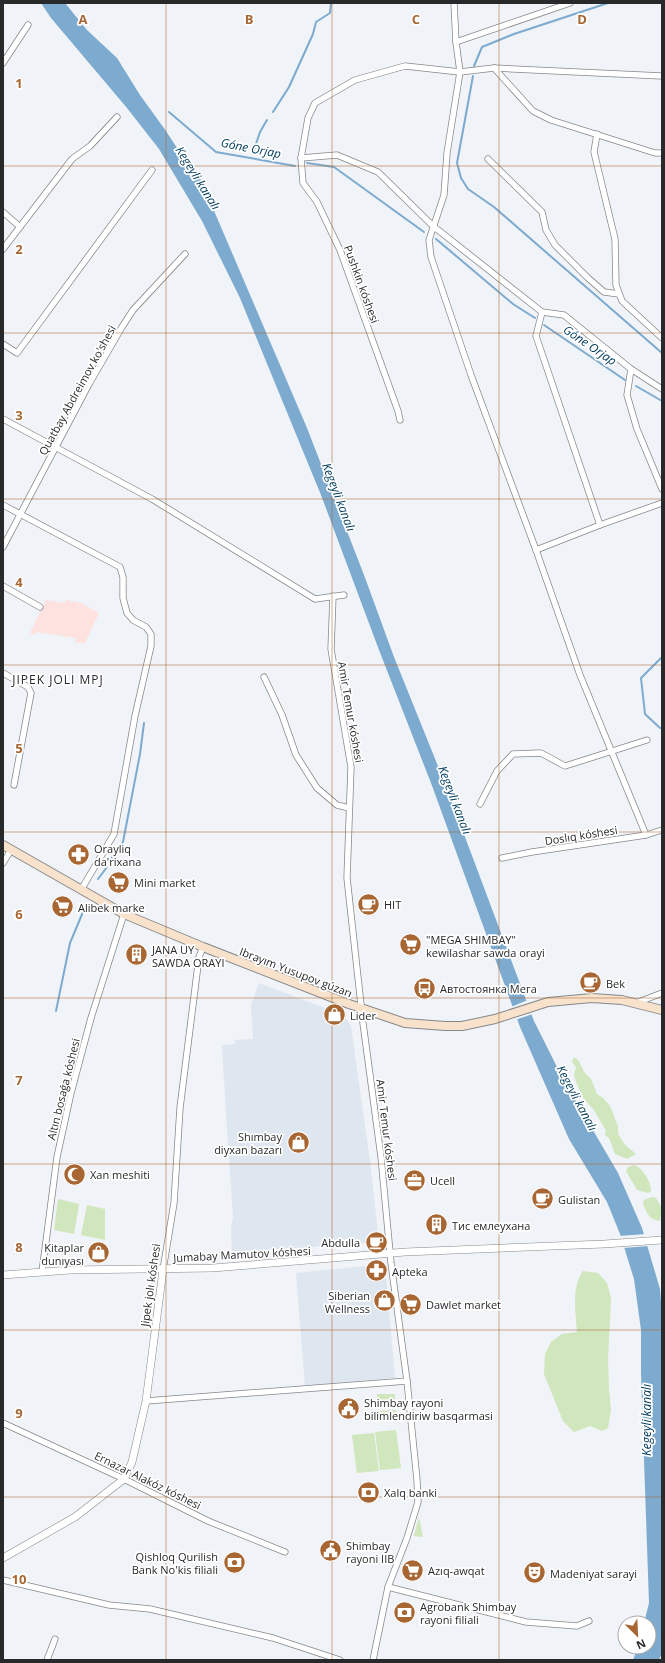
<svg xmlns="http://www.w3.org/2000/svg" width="665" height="1663" viewBox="0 0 665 1663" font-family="'Open Sans',sans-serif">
<rect width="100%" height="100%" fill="#f0f3f7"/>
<g fill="#dee6f0">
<polygon points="259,983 343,1015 351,1026 371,1169 379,1242 232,1253 231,1229 233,1217 226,1114 222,1045 235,1044 235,1040 253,1039 251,1005"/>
<polygon points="385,1264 395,1378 305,1386 296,1273"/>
</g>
<polygon fill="#fde2e0" points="46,600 65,603 66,600 81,603 99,613 85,643 75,643 76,638 37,632 35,635 30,633"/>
<g fill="#d0e6bc">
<polygon points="574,1057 579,1061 584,1072 591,1079 597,1094 603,1098 610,1106 618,1126 618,1134 625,1145 636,1154 627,1159 615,1154 609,1138 605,1135 606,1131 594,1110 584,1099 576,1082 574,1075 576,1067 572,1062"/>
<path d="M634,1165c9,3 17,17 17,26l-3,2 -11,-3 -11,-19 2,-4z"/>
<path d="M652,1197l4,1 6,10 -2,13c-11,-1 -13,-8 -17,-17l1,-4z"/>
<polygon points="58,1199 79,1204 74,1234 54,1230"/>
<polygon points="87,1205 105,1209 105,1240 81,1235"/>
<path d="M583,1271l15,2 9,10 4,15 -3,61 1,30 2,21 -3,18 -6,3 -12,-5 -16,6 -11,-11 -19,-47 1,-20 6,-12 11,-8 15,-2c-1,-20 -6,-44 6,-61z"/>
<polygon points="377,1394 395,1394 395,1400 377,1401"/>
<polygon points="396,1410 396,1420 378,1422 378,1411"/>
<polygon points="396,1430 401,1468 380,1470 375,1432"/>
<polygon points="374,1433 379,1471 357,1473 352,1435"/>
<polygon points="419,1517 423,1537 414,1536"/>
</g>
<polygon fill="#7daacf" points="41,3 65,3 87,30 117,58 140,95 166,131 177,148 197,171 307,428 364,575 394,657 444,781 534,1021 563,1079 618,1173 642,1228 660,1289 662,1314 662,1653 659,1660 633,1660 638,1647 649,1647 649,1623 644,1623 649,1603 641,1373 641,1330 634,1279 620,1234 607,1202 569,1139 520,1027 431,783 379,650 321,495 240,298 202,221 159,149 127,108 51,18"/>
<g fill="#f0f3f7">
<polygon points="528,1000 533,1014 515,1020 511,1007"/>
<polygon points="646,1234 649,1246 623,1248 619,1236"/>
</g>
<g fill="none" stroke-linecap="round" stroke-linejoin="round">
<g stroke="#7daacf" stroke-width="2">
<polyline points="474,66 482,47 514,34 608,3"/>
<polyline points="473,76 457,163 461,178 468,189 494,207 662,353"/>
<polyline points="169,112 216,152 295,166"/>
<polyline points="273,112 289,87 313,34 316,22 330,13 331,3"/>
<polyline points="254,150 260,132 267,120"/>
<polyline points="307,163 334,167 424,232"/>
<polyline points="436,239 513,304 535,318"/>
<polyline points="544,325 625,380"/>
<polyline points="636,386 662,401"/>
<polyline points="660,728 645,714 641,678 662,657"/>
<polyline points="109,862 123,842 140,754 144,723"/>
<polyline points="98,879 107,867"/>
<polyline points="56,1011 70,943 83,912"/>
</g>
<defs>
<g id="minor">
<polyline points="454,3 456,42 460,72 447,153 444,195 429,240 431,257 471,375 536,550 580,675 646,835"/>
<polyline points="456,42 570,3"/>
<polyline points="3,63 28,25"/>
<polyline points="494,68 533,111 551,120 655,153 662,153"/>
<polyline points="597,134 594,152 615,239 616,285 622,301 662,338"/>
<polyline points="301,158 337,155 378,172 433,226 542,312 564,315 631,369 662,389"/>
<polyline points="488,159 542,212 546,230 555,245 588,278 604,292 619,294"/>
<polyline points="3,212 20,227"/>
<polyline points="3,249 72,159 90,146 117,117"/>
<polyline points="542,312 536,336 600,525"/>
<polyline points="3,344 17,353 152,170"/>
<polyline points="631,369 627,395 637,429 662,489"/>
<polyline points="3,419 152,499 315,599 344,595"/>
<polyline points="400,420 398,411 340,250 317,202 303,183 301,158 308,118 315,103 355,80 405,66 460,72 494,68 662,76"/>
<polyline points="3,505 120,567 123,577 123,598 127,613 133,620 146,627 151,634 151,646 135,716 114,834 81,890"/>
<polyline points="3,547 89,384 122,327 133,310 185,254"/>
<polyline points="536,550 600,525 662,503"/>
<polyline points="3,586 40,607"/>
<polyline points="333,596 331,649 351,767 347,878 363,1023 381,1157 391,1263 407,1381 417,1480 418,1502 407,1538 388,1587 373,1660"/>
<polyline points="3,673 28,687 31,693 14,785"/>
<polyline points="264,677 282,715 296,755 317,788 337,805 349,808"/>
<polyline points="480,804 497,771 513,754 541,753 565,766 647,740"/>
<polyline points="502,858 532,852 646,835 662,830"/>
<polyline points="3,863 11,850"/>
<polyline points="636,1003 662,993"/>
<polyline points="163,1270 174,1203 180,1108 199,957 203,947"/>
<polyline points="42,1272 57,1157 71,1093 91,1018 124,914"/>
<polyline points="146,1401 407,1381"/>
<polyline points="3,1423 124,1479 208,1521 285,1552"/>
<polyline points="3,1580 109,1605 150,1609 273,1638 340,1660"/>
<polyline points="388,1587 526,1622 577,1626 589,1621"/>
<polyline points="47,1660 55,1639"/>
</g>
<g id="tertiary">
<polyline points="3,1275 70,1270 213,1268 405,1252 604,1244 662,1240"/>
<polyline points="3,1558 75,1517 124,1479 132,1462 146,1401 163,1270"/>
</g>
<polyline id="secondary" points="3,845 124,914 203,947 349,1004 405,1023 445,1026 462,1026 495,1019 548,1002 592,998 622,1000 662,1010"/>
</defs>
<use href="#minor" stroke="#85888b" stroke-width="7"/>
<use href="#tertiary" stroke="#85888b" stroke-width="8"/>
<use href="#secondary" stroke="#85888b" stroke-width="10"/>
<use href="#minor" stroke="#fff" stroke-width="5.5"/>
<use href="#tertiary" stroke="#fff" stroke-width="7"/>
<use href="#secondary" stroke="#f9e2cc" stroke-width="8"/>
</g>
<path fill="none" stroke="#a86633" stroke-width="1" stroke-opacity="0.55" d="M166,3v1657M332,3v1657M499,3v1657M3,166h659M3,333h659M3,499h659M3,665h659M3,832h659M3,998h659M3,1164h659M3,1330h659M3,1497h659"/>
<defs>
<symbol id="pharmacy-disc" viewBox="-11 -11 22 22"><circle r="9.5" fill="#a86633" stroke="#fff"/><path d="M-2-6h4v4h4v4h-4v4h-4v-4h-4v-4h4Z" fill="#fff"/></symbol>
<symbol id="supermarket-disc" viewBox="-11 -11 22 22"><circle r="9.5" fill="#a86633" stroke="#fff"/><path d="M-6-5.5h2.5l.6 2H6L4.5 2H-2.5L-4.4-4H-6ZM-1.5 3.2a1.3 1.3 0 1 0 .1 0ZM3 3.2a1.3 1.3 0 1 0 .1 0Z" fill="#fff"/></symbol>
<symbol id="cafe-disc" viewBox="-11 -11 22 22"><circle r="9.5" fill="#a86633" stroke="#fff"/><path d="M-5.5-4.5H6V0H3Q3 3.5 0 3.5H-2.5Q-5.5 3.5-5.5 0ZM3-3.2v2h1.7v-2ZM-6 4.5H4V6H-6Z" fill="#fff"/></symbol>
<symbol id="building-disc" viewBox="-11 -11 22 22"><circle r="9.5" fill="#a86633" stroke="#fff"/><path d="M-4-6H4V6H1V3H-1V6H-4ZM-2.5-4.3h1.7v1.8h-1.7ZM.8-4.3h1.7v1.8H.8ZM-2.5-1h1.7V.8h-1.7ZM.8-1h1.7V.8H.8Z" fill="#fff"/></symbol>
<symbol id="bus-disc" viewBox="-11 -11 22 22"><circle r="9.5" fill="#a86633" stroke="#fff"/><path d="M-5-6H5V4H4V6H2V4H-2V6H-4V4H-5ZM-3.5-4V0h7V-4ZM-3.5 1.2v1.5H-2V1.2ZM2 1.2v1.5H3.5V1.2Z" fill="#fff"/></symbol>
<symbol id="shop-disc" viewBox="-11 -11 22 22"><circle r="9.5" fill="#a86633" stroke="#fff"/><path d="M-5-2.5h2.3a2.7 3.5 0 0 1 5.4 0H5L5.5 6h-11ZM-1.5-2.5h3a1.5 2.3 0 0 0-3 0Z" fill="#fff"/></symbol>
<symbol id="mosque-disc" viewBox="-11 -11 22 22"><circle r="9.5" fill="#a86633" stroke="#fff"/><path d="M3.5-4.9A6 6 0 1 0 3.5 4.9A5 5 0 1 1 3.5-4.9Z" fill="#fff"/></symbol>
<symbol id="office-disc" viewBox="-11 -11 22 22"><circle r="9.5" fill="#a86633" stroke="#fff"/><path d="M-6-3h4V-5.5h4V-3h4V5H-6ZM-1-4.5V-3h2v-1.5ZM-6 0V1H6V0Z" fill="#fff"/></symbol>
<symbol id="civic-disc" viewBox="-11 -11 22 22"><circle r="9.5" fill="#a86633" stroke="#fff"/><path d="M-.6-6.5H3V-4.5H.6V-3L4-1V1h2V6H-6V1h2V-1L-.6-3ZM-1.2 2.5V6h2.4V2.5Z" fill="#fff"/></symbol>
<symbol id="bank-disc" viewBox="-11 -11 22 22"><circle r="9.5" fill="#a86633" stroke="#fff"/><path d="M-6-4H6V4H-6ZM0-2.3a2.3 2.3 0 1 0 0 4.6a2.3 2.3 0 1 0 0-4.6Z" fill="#fff"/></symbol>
<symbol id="theatre-disc" viewBox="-11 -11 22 22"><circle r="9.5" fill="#a86633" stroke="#fff"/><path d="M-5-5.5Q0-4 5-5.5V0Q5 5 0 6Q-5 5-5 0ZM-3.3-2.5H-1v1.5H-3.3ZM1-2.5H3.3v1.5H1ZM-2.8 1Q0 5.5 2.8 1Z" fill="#fff"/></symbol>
</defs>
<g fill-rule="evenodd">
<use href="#pharmacy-disc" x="66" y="842" width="25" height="25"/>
<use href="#supermarket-disc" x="106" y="870" width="25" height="25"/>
<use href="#cafe-disc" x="356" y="892" width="25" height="25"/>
<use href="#supermarket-disc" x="50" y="894" width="25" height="25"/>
<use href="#supermarket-disc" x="398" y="932" width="25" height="25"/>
<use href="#building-disc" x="124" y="942" width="25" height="25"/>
<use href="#cafe-disc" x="578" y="970" width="25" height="25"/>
<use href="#bus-disc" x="412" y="976" width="25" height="25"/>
<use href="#shop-disc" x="322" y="1002" width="25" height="25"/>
<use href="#shop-disc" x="286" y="1130" width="25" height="25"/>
<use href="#mosque-disc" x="62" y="1162" width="25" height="25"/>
<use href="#office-disc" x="402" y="1168" width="25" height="25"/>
<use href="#cafe-disc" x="530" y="1186" width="25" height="25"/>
<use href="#building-disc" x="424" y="1212" width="25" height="25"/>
<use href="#cafe-disc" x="364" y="1230" width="25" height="25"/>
<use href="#shop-disc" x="86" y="1240" width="25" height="25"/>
<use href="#pharmacy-disc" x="364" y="1258" width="25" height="25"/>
<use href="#shop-disc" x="372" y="1288" width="25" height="25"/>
<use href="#supermarket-disc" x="398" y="1292" width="25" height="25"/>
<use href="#civic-disc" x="336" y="1396" width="25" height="25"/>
<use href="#bank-disc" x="356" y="1480" width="25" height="25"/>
<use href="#civic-disc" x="318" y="1538" width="25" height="25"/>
<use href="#bank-disc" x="222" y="1550" width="25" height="25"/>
<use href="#supermarket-disc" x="400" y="1558" width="25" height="25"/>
<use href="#theatre-disc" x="522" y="1560" width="25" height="25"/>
<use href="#bank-disc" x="392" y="1600" width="25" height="25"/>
</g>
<g text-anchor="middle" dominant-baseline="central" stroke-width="3.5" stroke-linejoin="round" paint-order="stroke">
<g font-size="11" fill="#28292b" stroke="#fff">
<text transform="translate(362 284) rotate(70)">Pushkin kóshesi</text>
<text transform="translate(77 390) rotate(-61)">Quatbay Abdreimov ko'shesi</text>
<text transform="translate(351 712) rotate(80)">Amir Temur kóshesi</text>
<text transform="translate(581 835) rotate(-9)">Doslıq kóshesi</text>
<text transform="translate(296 972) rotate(21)">Ibrayım Yusupov gúzarı</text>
<text transform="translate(63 1089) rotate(-76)">Altın bosaǵa kóshesi</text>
<text transform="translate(387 1130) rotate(83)">Amir Temur kóshesi</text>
<text transform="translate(242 1254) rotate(-3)">Jumabay Mamutov kóshesi</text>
<text transform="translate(150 1285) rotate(-82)">Jipek jolı kóshesi</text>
<text transform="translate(148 1480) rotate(26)">Ernazar Alakóz kóshesi</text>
</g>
<g font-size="11" fill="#28292b" stroke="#fff" text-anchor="start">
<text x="94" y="848">Orayliq<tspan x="94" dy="13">da'rixana</tspan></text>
<text x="134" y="882">Mini market</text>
<text x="384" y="904">HIT</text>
<text x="78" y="907">Alibek marke</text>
<text x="426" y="939">"MEGA SHIMBAY"<tspan x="426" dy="13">kewilashar sawda orayi</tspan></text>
<text x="152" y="949">JANA UY<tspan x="152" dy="13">SAWDA ORAYI</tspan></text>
<text x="606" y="983">Bek</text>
<text x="440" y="988">Автостоянка Мега</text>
<text x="350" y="1015">Lider</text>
<text x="282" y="1136" text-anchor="end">Shımbay<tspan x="282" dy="13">diyxan bazarı</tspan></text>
<text x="90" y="1174">Xan meshiti</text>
<text x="430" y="1180">Ucell</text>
<text x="558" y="1199">Gulistan</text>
<text x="452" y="1225">Тис емлеухана</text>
<text x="360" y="1242" text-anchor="end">Abdulla</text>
<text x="84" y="1247" text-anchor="end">Kitaplar<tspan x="84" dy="13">dunıyası</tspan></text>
<text x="392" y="1271">Apteka</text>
<text x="370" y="1295" text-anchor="end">Siberian<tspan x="370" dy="13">Wellness</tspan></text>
<text x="426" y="1304">Dawlet market</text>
<text x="364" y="1402">Shimbay rayoni<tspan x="364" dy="13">bilimlendiriw basqarmasi</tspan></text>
<text x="384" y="1492">Xalq banki</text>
<text x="346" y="1545">Shimbay<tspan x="346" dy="13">rayoni IIB</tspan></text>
<text x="218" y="1556" text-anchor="end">Qishloq Qurilish<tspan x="218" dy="13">Bank No'kis filiali</tspan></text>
<text x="428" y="1570">Azıq-awqat</text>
<text x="550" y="1573">Madeniyat sarayi</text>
<text x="420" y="1606">Agrobank Shimbay<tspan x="420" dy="13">rayoni filiali</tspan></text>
</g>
<g font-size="12" font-style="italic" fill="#033d61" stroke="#fff">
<text transform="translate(251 148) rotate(11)">Góne Orjap</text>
<text transform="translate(198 178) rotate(58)">Kegeyli kanalı</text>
<text transform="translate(590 345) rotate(34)">Góne Orjap</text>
<text transform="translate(339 497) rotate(69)">Kegeyli kanalı</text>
<text transform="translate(455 800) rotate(69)">Kegeyli kanalı</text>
<text transform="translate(577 1098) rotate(62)">Kegeyli kanalı</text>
<text transform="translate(646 1420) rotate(-90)">Kegeyli kanalı</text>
</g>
<g font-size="12" letter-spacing="1" fill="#28292b" stroke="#fff">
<text x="58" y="679">JIPEK JOLI MPJ</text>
</g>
</g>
<g font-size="13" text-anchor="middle" font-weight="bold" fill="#a86633" stroke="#fff" stroke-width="3.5" stroke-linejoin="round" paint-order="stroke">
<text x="83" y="24">A</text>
<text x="249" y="24">B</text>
<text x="416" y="24">C</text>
<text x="582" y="24">D</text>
<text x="19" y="88">1</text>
<text x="19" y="254">2</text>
<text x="19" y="420">3</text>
<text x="19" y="587">4</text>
<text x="19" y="753">5</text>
<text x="19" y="919">6</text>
<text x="19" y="1085">7</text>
<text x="19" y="1252">8</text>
<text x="19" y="1418">9</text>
<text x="19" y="1584">10</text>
</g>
<rect width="665" height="1663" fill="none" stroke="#28292b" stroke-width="8"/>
<g transform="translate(637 1635) rotate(156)"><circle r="19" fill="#ffffff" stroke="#a9a9aa"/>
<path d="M0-3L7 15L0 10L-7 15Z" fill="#a86633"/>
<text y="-6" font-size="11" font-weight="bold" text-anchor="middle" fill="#28292b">N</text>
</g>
</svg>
